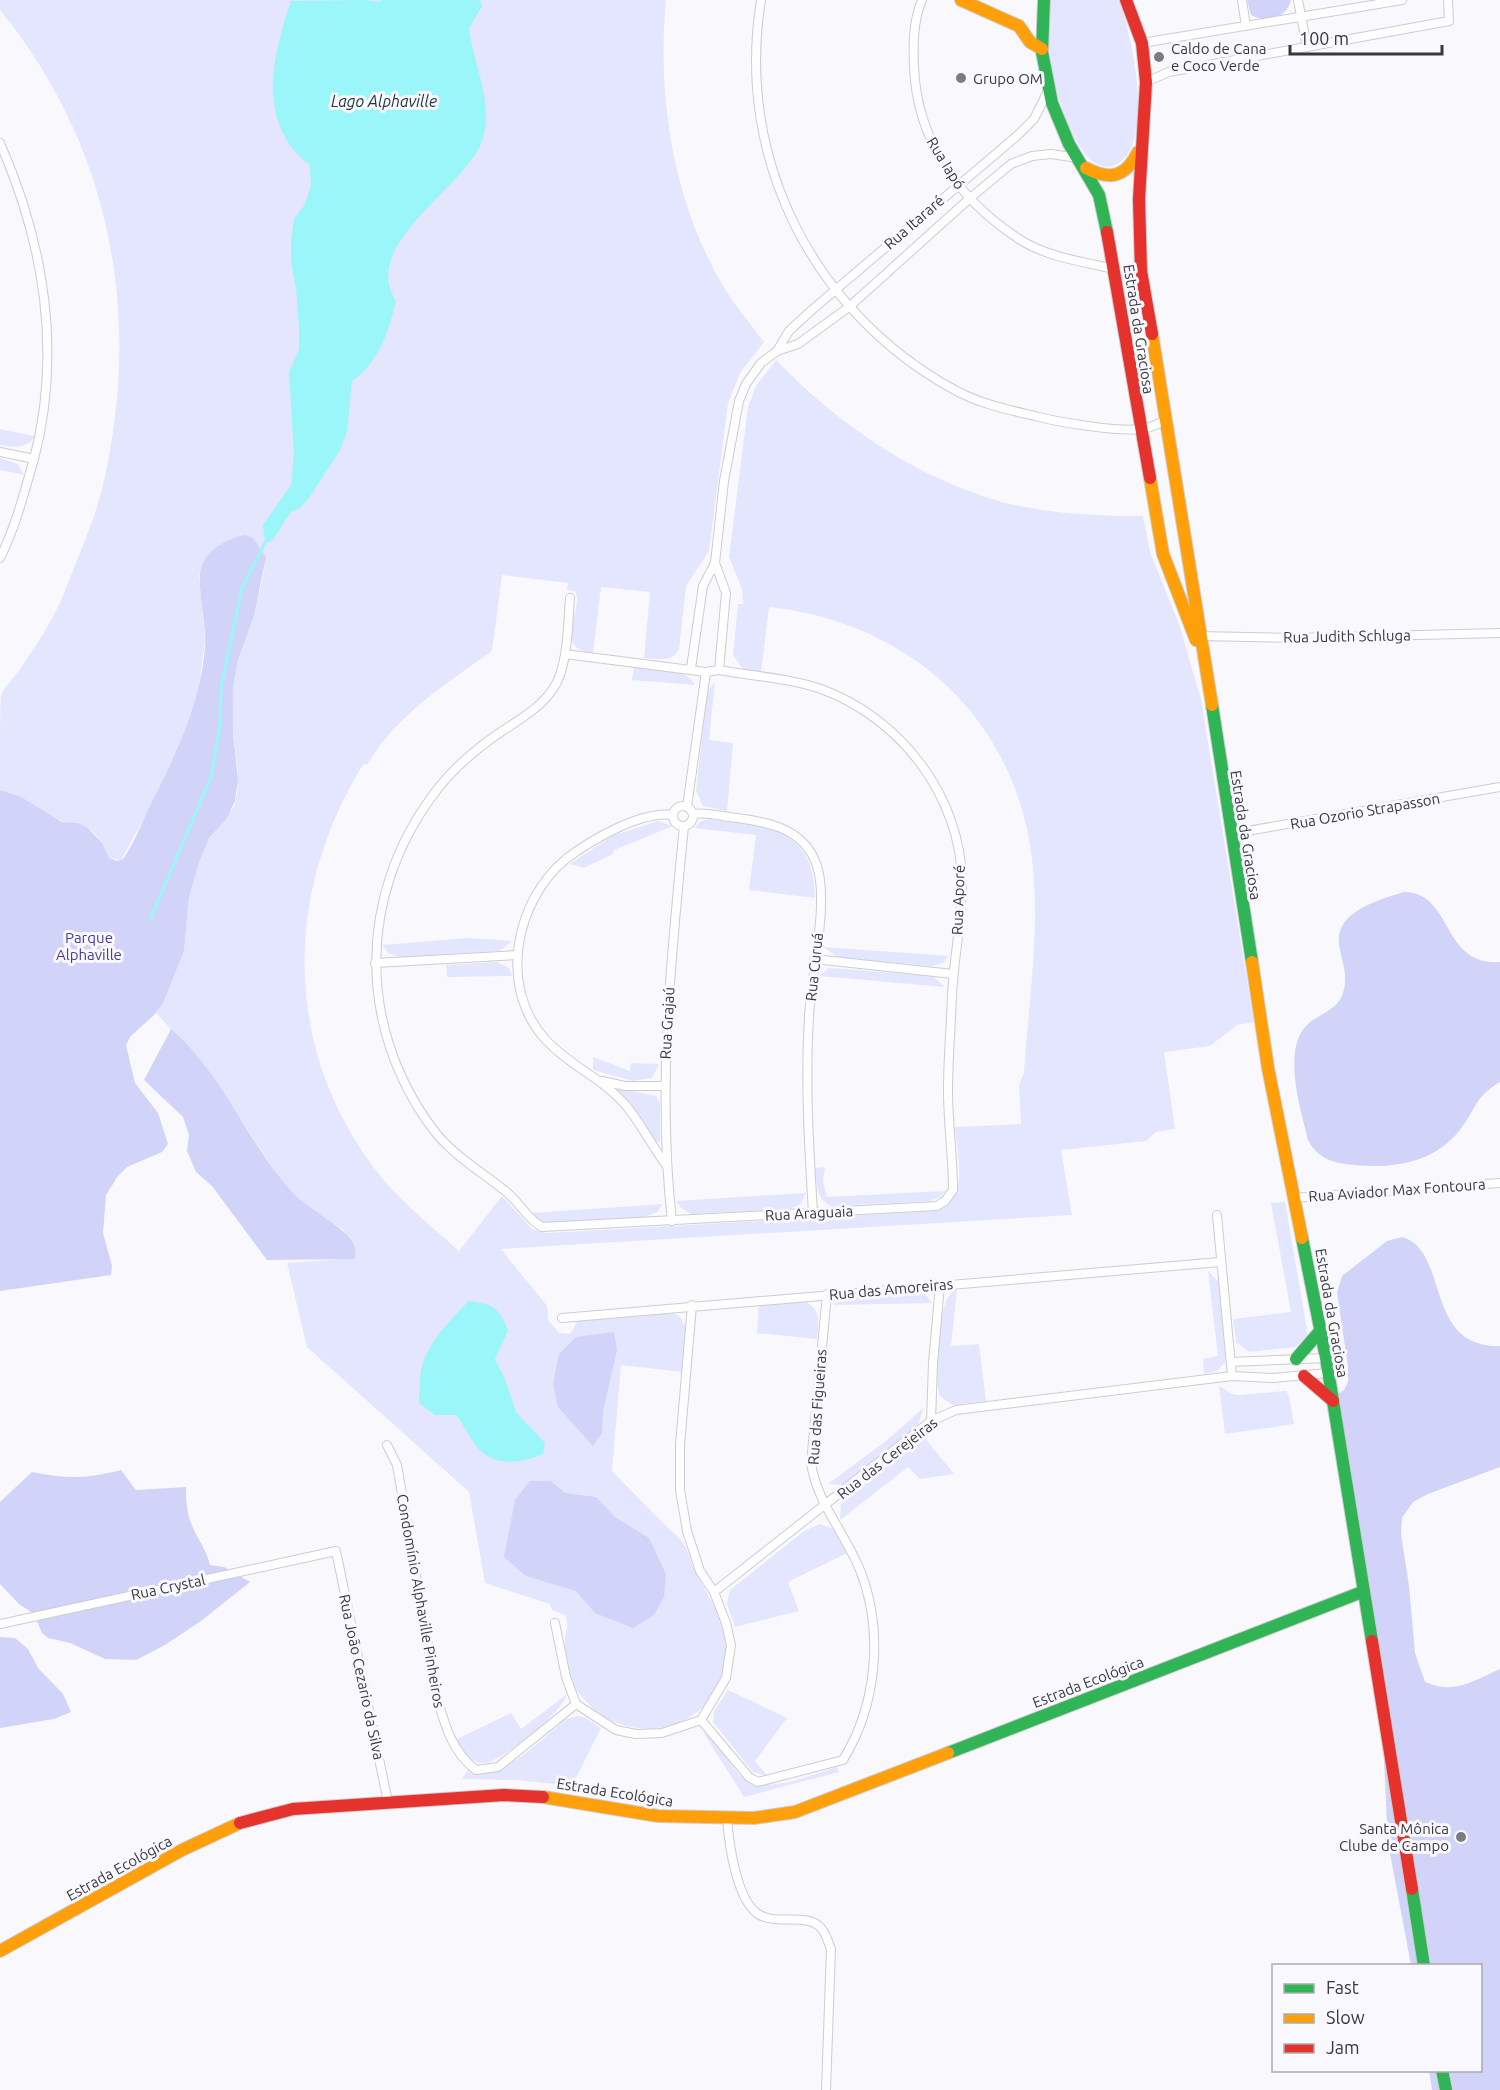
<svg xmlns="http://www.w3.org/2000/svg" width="1500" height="2090" viewBox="0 0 1500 2090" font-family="Ubuntu,sans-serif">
<rect width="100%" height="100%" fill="#f9f9fd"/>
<g fill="#e4e5fe">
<path d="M0,0h666c-9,94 6,195 53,279 12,22 30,43 45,63l-24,31 -12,30 -19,148 -23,35 -7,63c-8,14 -21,10 -35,9l6,-66 -49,-5 -8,66c-44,-5 -7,-45 -18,-62l-8,-1 1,-7 -66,-8 -10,76c-46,33 -96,64 -125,114l-3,-2c-78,125 -82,276 5,398 24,35 59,62 90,90l43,-55 30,33 15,4 388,-22c36,-11 22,-56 20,-84l66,-3 -2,-39 5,-13c5,-74 18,-153 6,-227 -22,-135 -128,-224 -261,-238l-8,65 -18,-3 -10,-14 5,-51h5l-1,-15 -13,-32 19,-150 8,-21 20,-26c62,64 138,117 226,142 46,12 94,14 141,14l7,36 30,75 21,73 53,322 -17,3 -27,21 -46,6 11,77 -19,3 -10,9 -85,9 11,65 -571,34 46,57 1,14 11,13 11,1 8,-13 95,-8 7,4 6,10 -4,45 -61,-7 -9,106c17,17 34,35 51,52 7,7 17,14 22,23 4,6 5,14 8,21 12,24 29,47 33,74 12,84 -101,122 -150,48 -8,-12 -12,-33 -11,-48 0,-9 5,-17 0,-26l-13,-5 -2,-6 -65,-21 -16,-91 -162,-145 -20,-84 68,-5 -11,-28 -46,-30 -16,-19 -78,-117 -48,-51 28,-62 5,-54 10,-34 10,-25 25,-31 3,-13 1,-22 -6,-48 1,-37 5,-27 16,-44 11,-49 -34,-28 -26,20 -6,17 6,65 -8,59 -8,27 -19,43 -49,90 -12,-2c-5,-11 -9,-20 -18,-28 -11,-8 -22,-5 -31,-10 -21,-10 -38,-24 -60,-30 0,-15 0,-87 1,-95 4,-9 13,-17 19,-26 17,-25 34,-50 45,-78 12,-32 28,-67 37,-102 41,-170 10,-342 -102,-479z"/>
<path d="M1050,0h68c14,30 40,154 -6,166 -32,9 -55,-70 -60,-93 -5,-22 -3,-50 -2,-73z"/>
<path d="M0,429l35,7c-9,14 -21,11 -35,9z"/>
<polygon points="0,458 18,464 24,475 0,470"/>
<path d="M634,667c19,2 51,-1 61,18l-63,-5z"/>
<polygon points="715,681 709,740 733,743 727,811 703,806 696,791 707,693"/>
<path d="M709,819c55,6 106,9 106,79l-66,-8 7,-55 -62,-7 7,-7z"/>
<polygon points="658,821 673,826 614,850 613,854 584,868 570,864 612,836"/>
<polygon points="467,938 513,941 499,951 399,957 388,953 382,945"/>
<polygon points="823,947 949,956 943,963 931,966 838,957"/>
<polygon points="497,962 509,968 512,976 447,977 446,965"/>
<polygon points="829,968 933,976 945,987 819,976"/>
<polygon points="593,1057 630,1071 631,1063 659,1064 652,1078 633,1081 593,1070"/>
<polygon points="612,1087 656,1096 660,1104 660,1142 655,1141 634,1109"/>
<path d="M825,1167l-2,15 4,15 119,-6 -7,7 -10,3 -97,5c-17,-6 -15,-23 -17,-38z"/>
<polygon points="806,1193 801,1204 790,1209 691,1214 681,1208 676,1201"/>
<polygon points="1285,1202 1308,1336 1296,1347 1249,1352 1236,1342 1233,1319 1291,1312 1271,1203"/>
<polygon points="663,1204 657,1212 644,1217 544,1223 531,1213"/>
<polygon points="1208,1271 1219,1283 1226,1352 1225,1362 1217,1371 1204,1374 1203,1359 1218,1356"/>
<path d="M957,1289l-6,57 28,-2 7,57 -34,4 -13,-10 -2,-11c1,-22 -1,-87 20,-95z"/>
<polygon points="914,1291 925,1294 932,1303 833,1305 842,1298"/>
<path d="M803,1301c18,6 16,22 14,38l-60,-6 2,-30z"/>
<polygon points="1219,1386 1232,1394 1239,1395 1286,1391 1289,1396 1294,1424 1225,1434"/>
<polygon points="923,1408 918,1426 844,1485 828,1484 886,1441"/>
<polygon points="923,1436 954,1474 920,1479 908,1467 840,1520 841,1504"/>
<polygon points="820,1524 833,1529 847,1553 788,1582 799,1611 735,1627 727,1604 730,1590 804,1531"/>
<polygon points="728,1690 787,1718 755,1761 768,1776 753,1772 713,1722 714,1711"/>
<path d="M566,1695c0,15 -67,69 -83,68 -14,-1 -20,-12 -26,-24l54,-26 10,16z"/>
<path d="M578,1716l8,2 15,10 -29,58 -56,-6 -54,-1 6,-10c31,17 75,-32 98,-50z"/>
<path d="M703,1732c14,9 24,26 33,39 22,29 73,4 101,-4l2,5 -95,25z"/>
</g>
<g fill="#d1d3f9">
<path d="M1247,0h44c-4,18 -25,24 -40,15z"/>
<path d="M246,535l7,3 13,19 -12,59 -16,44 -5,27v46l5,46 -3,22 -8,17 -18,20 -10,25 -10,34 -5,54 -21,52 -9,12 -23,21 -5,9 9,38 23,30 10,31 -6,8 -35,15 -9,9 -12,19 -3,38 9,33 -1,9 -111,16v-501l21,7 41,25 16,1 10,5 14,15 7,15 8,3 6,-2c11,-15 17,-33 25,-49 27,-54 52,-102 57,-163 2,-24 -10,-65 -3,-82 6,-16 28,-28 44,-30z"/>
<path d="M1404,892c49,0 37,74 96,70v120c-28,17 -23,27 -41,49 -25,32 -67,38 -105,34 -21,-2 -36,-6 -46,-25 -8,-34 -29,-98 5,-120 13,-8 28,-14 31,-31 4,-16 -3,-30 -5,-45 -4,-33 40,-44 65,-52z"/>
<path d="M171,1029c52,45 76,113 121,163 15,17 56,36 62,53 2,4 1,10 1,14l-88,1 -55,-74 -16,-14 -9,-21 2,-16 -6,-18 -39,-37z"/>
<path d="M1402,1237c48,13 21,111 98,109v121l-72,27 -15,8 -11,16 -1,16 8,52 6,67 10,29c29,13 48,-1 75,-13v421h-68l-3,-19 51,-1v-104l-69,-1 -23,-122 -6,-124 -49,-322 11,-7 4,-8v-15l-11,-74 5,-17 45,-35z"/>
<polygon points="614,1332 617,1350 603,1411 602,1433 593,1446 558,1407 553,1384 559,1354 576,1337"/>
<path d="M121,1470l15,20 50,-3c0,16 1,29 8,43 6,13 13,21 16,35l14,2 26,15 -49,39 -36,24 -29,15 -31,-1 -35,-16 -22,-5 -6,-5 -8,-19 -15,-10 -19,-20v-82l32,-30c35,7 55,7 89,-2z"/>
<polygon points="530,1481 551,1481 565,1493 596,1497 615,1517 649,1538 666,1574 664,1597 654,1615 633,1628 595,1613 576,1591 526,1576 504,1557 515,1500"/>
<polygon points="0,1637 15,1638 28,1649 38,1668 63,1694 71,1712 54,1719 0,1728"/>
</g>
<g fill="#9af6f8">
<path d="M365,0l15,2 2,-2h98l2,6 -13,22c4,36 26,76 13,113 -17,48 -123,102 -86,160 -6,27 -19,65 -44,80l-5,51 -8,20 -30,46 -9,10 -9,4 -19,29 -7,2 -2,-18 28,-40 3,-31 -5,-82 10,-23v-21l-3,-39 -5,-28v-21l3,-21 10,-13 7,-20 -1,-21c-54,-40 -38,-109 -19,-164z"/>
<path d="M469,1301c25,3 31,8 39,30l-13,28 10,20 11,33 29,31 -2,11c-23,10 -52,14 -69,-11 -6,-9 -10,-18 -18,-28h-21l-16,-12c1,-10 0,-22 2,-33 6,-27 29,-50 48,-69z"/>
</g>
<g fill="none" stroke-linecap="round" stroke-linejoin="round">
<polyline stroke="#9af6f8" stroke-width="3" points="150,920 211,777 220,724 221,688 242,588 265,543"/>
<defs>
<g id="street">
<path d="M761,0c-26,158 52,312 192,389 26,15 57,21 86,28 24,6 80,15 103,12 10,-1 17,-6 26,-10"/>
<path d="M922,0c-9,21 -9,45 -8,67 3,74 45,133 105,172 27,18 65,23 96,30"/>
<polyline points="1242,0 1246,26"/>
<polyline points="1298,0 1307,47"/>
<polyline points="1142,43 1402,0"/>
<polyline points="1146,82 1169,72 1449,21 1448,0"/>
<path d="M0,143c44,100 62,209 34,316 -10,34 -18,67 -34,99"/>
<polyline points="777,351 789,331 813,309 1018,135 1034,119 1048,91"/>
<polyline points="0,452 34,459"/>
<polyline points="715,563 726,593 719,670"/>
<polyline points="1198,636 1294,638 1500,633"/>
<path d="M565,654l141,18 13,-2c33,6 70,8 102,19 80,29 140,108 141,193 0,38 -8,75 -10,113 -1,32 -4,64 -4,95 0,34 5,67 5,100l-8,11 -8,5 -395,21c-16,-9 -23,-26 -38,-37 -25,-20 -53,-36 -72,-62 -75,-102 -74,-232 1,-333 15,-21 35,-39 55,-54 25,-19 61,-34 72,-66 8,-24 8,-52 10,-77"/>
<polyline points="691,668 703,586 715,563 724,481 739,401 746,384 761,363 777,351 798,344 849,307 969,199 1011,164 1032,156 1051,154 1078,158"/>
<circle cx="683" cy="816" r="10"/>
<polyline points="687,807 706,672"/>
<path d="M693,814c12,-2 24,1 36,3 34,4 73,9 87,46 14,37 -5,112 -7,154 -4,65 0,130 4,196"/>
<polyline points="1230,834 1500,787"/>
<polyline points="814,959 953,974"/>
<polyline points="375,963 517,955"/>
<polyline points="602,1081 625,1086 664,1086"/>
<path d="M666,1165c-13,-18 -24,-39 -38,-57 -23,-29 -59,-42 -83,-69 -47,-52 -30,-138 21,-180 25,-19 74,-48 107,-44"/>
<polyline points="1293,1198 1500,1183"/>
<polyline points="1217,1215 1232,1376"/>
<path d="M672,1221c-15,-132 -1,-263 12,-395"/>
<polyline points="562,1318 1220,1262"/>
<polyline points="1231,1362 1326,1358"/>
<polyline points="931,1421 933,1363 940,1285"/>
<path d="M387,1445l10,20 40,233c8,27 15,54 39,72l22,-3 78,-63 40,26 20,4 26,-1 39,-13 25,-42 5,-33 -5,-22 -12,-31 -14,-21 -13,-40 -7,-41v-45l12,-140"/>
<polyline points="714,1592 931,1421 956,1410 1232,1376 1273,1378 1328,1373"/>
<polyline points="555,1623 566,1677 576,1704"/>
<polyline points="0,1624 336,1551 388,1802"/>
<path d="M701,1720l48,57 9,5 85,-22c34,-55 41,-129 17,-190 -15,-37 -43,-67 -49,-107l16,-169"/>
<path d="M727,1819c2,24 9,80 31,95 18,12 49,-2 63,14 5,5 7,14 10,21l-5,141"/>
</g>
<g id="fast">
<polyline points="1044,0 1042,52 1052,103 1069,144 1099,195 1107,232"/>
<polyline points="1212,705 1252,962"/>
<polyline points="1302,1238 1326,1358 1372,1641"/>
<polyline points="1296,1359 1320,1331"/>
<polyline points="948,1753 1362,1592"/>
<polyline points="1412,1889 1424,1966"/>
<polyline points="1442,2070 1446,2090"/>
</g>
<g id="slow">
<polyline points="961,0 1019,26 1030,42 1042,49"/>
<path d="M1086,168c24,13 40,9 52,-16"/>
<polyline points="1152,334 1212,705"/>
<polyline points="1150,478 1163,554 1196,640"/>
<polyline points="1252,962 1268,1068 1302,1238"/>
<polyline points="543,1797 658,1816 754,1818 795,1812 948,1753"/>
<polyline points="0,1951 182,1850 240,1823"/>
</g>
<g id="jam">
<polyline points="1126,0 1142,43 1146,82 1139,199 1141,271 1152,334"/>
<polyline points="1107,232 1150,478"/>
<polyline points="1304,1376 1333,1401"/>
<polyline points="1372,1641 1412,1889"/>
<polyline points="240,1823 293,1809 504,1795 543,1797"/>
</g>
</defs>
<use href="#street" stroke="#cdcdd0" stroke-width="10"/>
<use href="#fast" stroke="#cdcdd0" stroke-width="14"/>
<use href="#slow" stroke="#cdcdd0" stroke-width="14"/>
<use href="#jam" stroke="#cdcdd0" stroke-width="14"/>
<use href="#street" stroke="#fefeff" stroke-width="8"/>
<use href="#fast" stroke="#30b455" stroke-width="12"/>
<use href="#slow" stroke="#ff9f0a" stroke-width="12"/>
<use href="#jam" stroke="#e5322d" stroke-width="12"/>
</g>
<g fill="#7c7c80" stroke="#f8f8fe" stroke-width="2">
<circle cx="1159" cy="57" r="6"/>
<circle cx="961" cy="78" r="6"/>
<circle cx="1461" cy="1837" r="6"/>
</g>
<g text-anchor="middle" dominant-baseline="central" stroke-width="6" stroke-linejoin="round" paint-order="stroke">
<g font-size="15" fill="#38393c" stroke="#f8f8fe" text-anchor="start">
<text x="1171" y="48">Caldo de Cana<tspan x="1171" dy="17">e Coco Verde</tspan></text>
<text x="973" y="78">Grupo OM</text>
<text x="1449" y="1828" text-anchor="end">Santa Mônica<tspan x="1449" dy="17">Clube de Campo</tspan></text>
</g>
<g font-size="15" fill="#38393c" stroke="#f8f8fe">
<text transform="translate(946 163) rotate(58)">Rua Iapó</text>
<text transform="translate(914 222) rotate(-41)">Rua Itararé</text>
<text transform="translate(1139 329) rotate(81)">Estrada da Graciosa</text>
<text transform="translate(1347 636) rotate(-1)">Rua Judith Schluga</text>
<text transform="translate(1365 811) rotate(-10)">Rua Ozorio Strapasson</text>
<text transform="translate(1246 835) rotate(81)">Estrada da Graciosa</text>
<text transform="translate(958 900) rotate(-88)">Rua Aporé</text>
<text transform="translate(814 967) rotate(-84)">Rua Curuá</text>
<text transform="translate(667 1023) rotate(-87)">Rua Grajaú</text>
<text transform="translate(1397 1190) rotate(-4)">Rua Aviador Max Fontoura</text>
<text transform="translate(809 1213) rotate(-3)">Rua Araguaia</text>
<text transform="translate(891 1289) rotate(-5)">Rua das Amoreiras</text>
<text transform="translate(1332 1313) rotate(80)">Estrada da Graciosa</text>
<text transform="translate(817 1407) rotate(-86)">Rua das Figueiras</text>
<text transform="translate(887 1458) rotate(-38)">Rua das Cerejeiras</text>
<text transform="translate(168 1587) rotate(-12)">Rua Crystal</text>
<text transform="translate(421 1601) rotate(80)">Condomínio Alphaville Pinheiros</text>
<text transform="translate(362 1677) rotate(78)">Rua João Cezario da Silva</text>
<text transform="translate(1088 1682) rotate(-21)">Estrada Ecológica</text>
<text transform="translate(615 1792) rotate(9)">Estrada Ecológica</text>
<text transform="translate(119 1868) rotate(-29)">Estrada Ecológica</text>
</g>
<g font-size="15" fill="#453d99" stroke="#f8f8fe">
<text x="89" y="937">Parque<tspan x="89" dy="17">Alphaville</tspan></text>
</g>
<g font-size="16" font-style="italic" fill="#1f3636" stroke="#f8f8fe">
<text x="384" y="101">Lago Alphaville</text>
</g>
</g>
<rect x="1272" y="1964" width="210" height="108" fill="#f8f8fe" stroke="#abacb0" stroke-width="1.5"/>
<rect x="1284" y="1984" width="30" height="9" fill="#30b455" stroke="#abacb0" stroke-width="1.5"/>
<text x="1326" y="1994" font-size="18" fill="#38393c">Fast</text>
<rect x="1284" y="2014" width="30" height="9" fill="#ff9f0a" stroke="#abacb0" stroke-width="1.5"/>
<text x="1326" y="2024" font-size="18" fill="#38393c">Slow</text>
<rect x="1284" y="2044" width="30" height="9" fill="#e5322d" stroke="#abacb0" stroke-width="1.5"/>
<text x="1326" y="2054" font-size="18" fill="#38393c">Jam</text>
<path d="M1290 45v9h152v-9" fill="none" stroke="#38393c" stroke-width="3"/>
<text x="1299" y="45" font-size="18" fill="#38393c" stroke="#f8f8fe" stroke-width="4.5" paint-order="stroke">100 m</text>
</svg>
